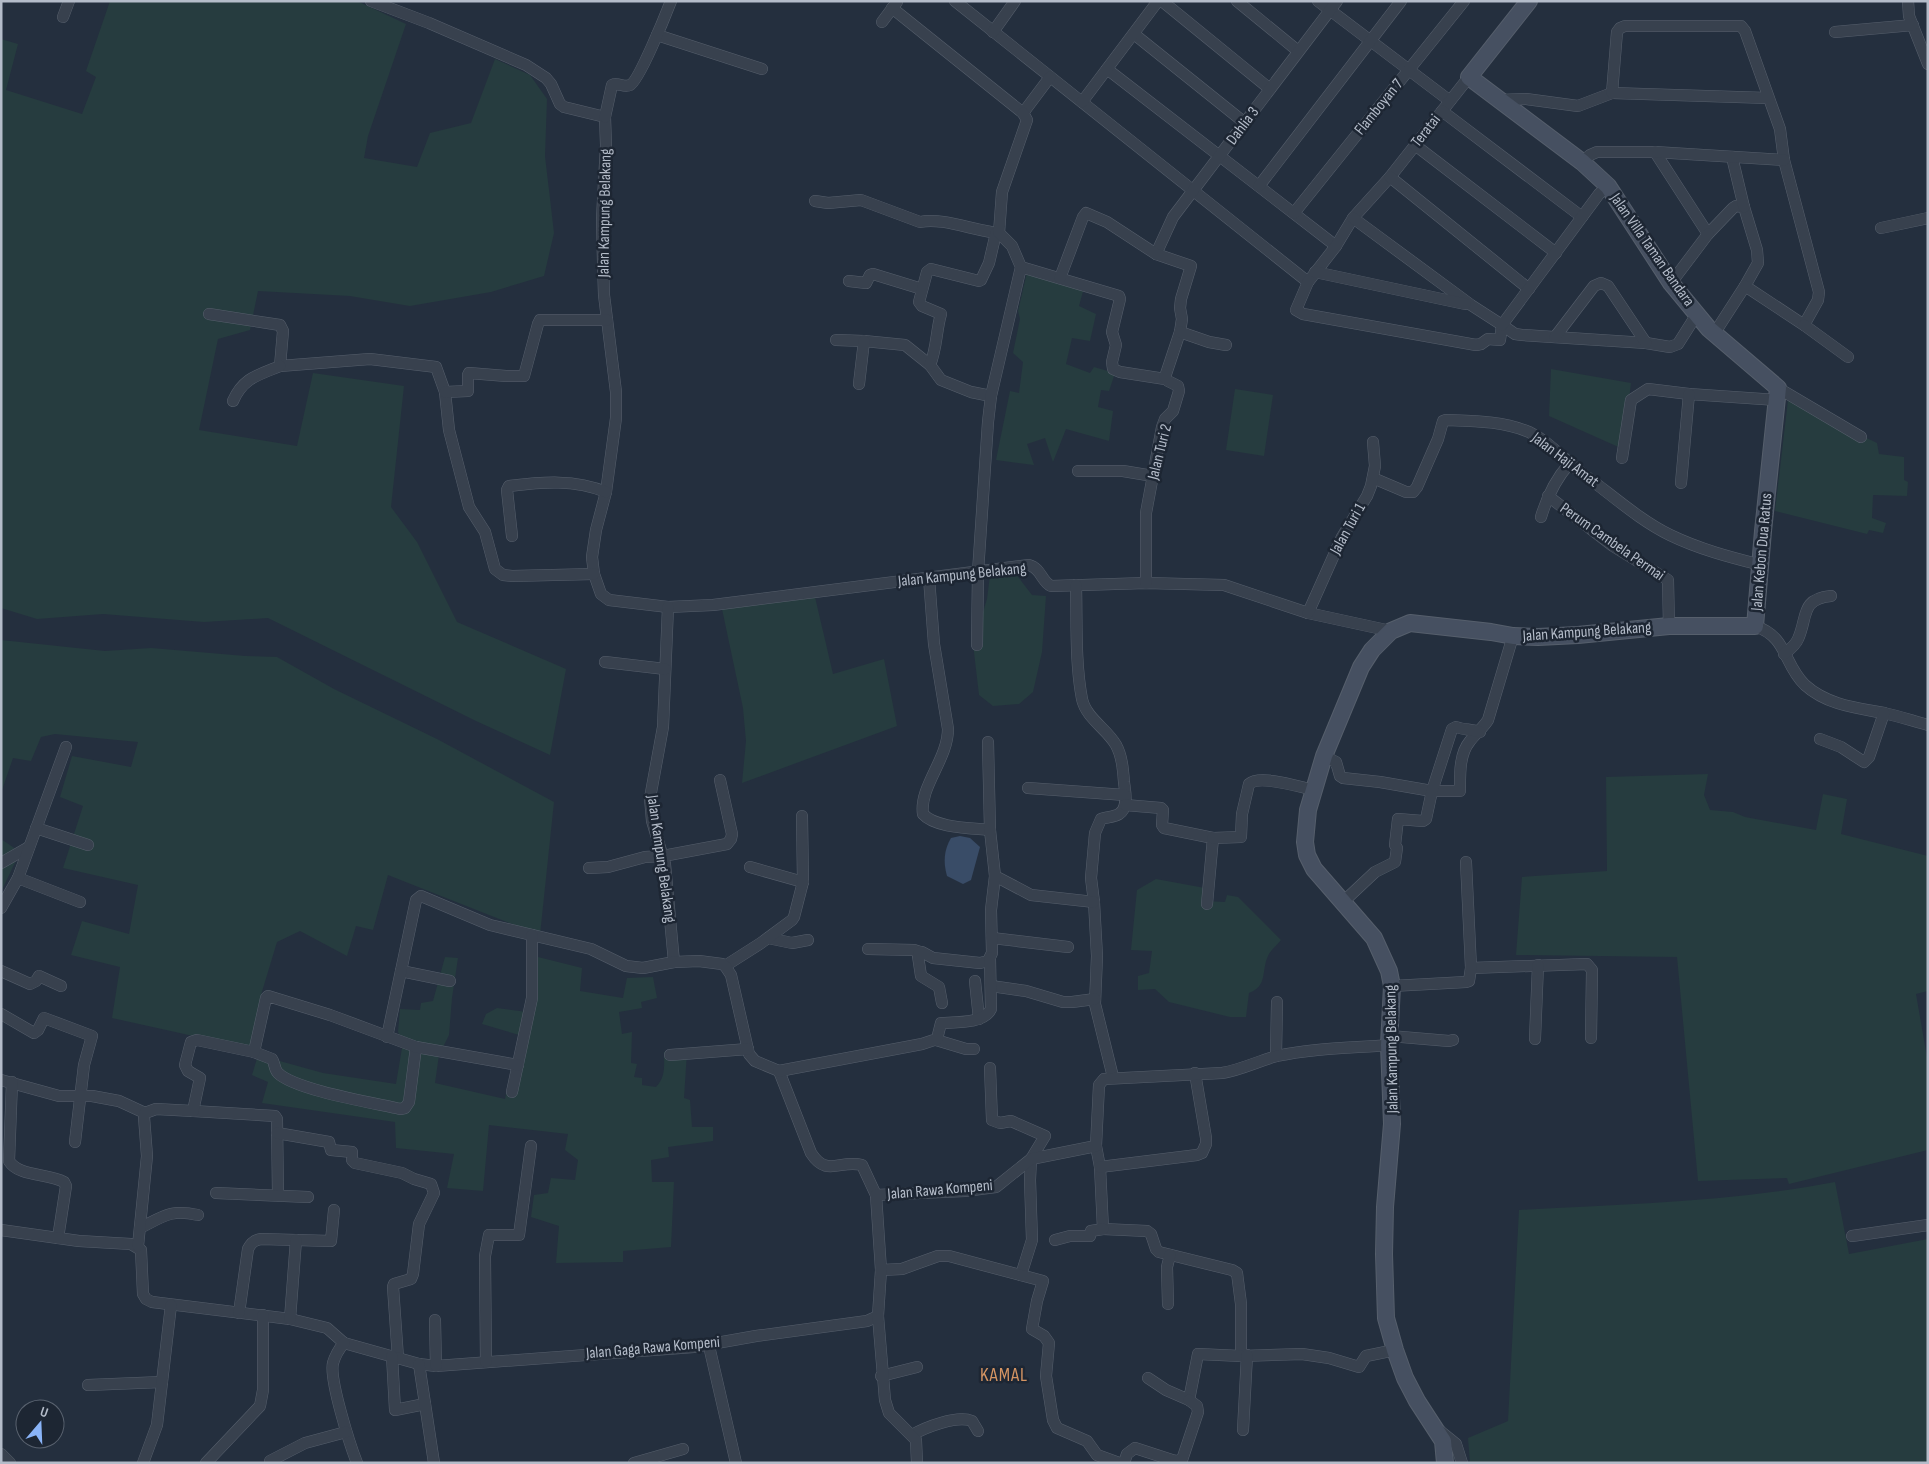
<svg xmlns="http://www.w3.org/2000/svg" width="1929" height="1464" viewBox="0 0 1929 1464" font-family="'Sofia Sans Condensed',sans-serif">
<rect width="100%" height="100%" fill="#242f3e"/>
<g fill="#263c3f">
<polygon points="110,1 357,1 406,24 368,136 364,158 417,167 430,133 471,123 495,59 530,75 547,99 545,156 554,233 544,276 491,292 410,306 350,296 258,291 250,330 218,339 199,430 297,446 313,373 404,386 391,507 417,542 457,622 566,669 550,755 476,721 268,618 204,622 103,614 37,619 1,608 1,39 18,44 6,90 82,114 96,77 86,71"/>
<polygon points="1028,268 1085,284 1079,306 1096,314 1090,341 1072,338 1066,364 1090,373 1094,367 1115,373 1109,391 1101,390 1098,407 1113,411 1109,441 1066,429 1053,462 1045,438 1027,444 1034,465 996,460 1010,391 1019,393 1023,362 1013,353 1020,319 1018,311"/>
<polygon points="1551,369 1631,383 1623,449 1549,416"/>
<polygon points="1235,389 1273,395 1264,456 1226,450"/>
<polygon points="1788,400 1877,443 1879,454 1904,457 1904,480 1908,482 1907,496 1873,495 1872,518 1886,523 1883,533 1869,530 1867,534 1775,511"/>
<polygon points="1015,573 1032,595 1046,596 1042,652 1033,692 1019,704 993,706 979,695 973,644 987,599 990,575"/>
<polygon points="815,597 833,674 884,659 897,726 742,783 746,741 743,708 722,609"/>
<polygon points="1,640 105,651 151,648 245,656 277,657 334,689 437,739 554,802 540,935 388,875 373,930 356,926 347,956 300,931 277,942 261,995 252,1049 112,1018 120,967 71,955 82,921 129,934 138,885 63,868 83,806 60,797 72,756 131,767 138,742 55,734 41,737 31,761 13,758 1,793"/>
<polygon points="1708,774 1704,795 1710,810 1733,812 1745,817 1816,830 1823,794 1847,799 1841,834 1928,856 1928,991 1916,994 1928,1063 1928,1150 1789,1184 1787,1178 1698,1181 1677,957 1516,955 1522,877 1607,871 1606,777"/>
<polygon points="1,839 20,852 1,892"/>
<path d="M1156,879l49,9v13l20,1 2,-7 11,2 43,43c-4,5 -11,11 -13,16 -7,15 0,30 -19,37l-3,24h-16l-61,-15 -14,-13 -17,1v-14l11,-3 3,-22 -21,-1 6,-60z"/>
<path d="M534,956l48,12 -2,23 43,7 4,-20 26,-1 4,21 -16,4 1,6 -23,4 3,22 10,-2 -1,31 6,1 -3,13 8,1v7l14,2c10,-10 8,-22 8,-35h23l-3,46 6,2 2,27h21v14l-45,6 1,10 -18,3 1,22h22l-3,65 -48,4v11l-67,1 3,-37 -28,-9 3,-22 14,-2 3,-15 24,2 3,-20 -13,-10 3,-16 -79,-9 -6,66 -36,-3 7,-34 -58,-6 -1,-26 -133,-19 6,-21 -16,-7 6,-20 65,18 73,11 7,-42 -5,-10 2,-23 20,1 1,-7 12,-2 12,-44 13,1 -6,40 -3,37 -10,20 -4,28 70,16 14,-64 -37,-11 4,-10 11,-6 30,4z"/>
<path d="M1835,1182l14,72 79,-15v224h-458l-2,-25 40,-17 11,-211c106,-6 212,-8 316,-28z"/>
</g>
<path fill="#394c67" d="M960,836l10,2 10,9 -9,33 -8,4 -16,-8c-4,-14 -3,-26 4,-38z"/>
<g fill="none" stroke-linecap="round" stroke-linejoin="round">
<defs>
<g id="street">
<path d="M371,1l58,22 97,42 20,13 5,6 9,20 4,3 41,10 1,28 -4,73 1,45 1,32 12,97v26l-10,74 -10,38 -4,27 2,17 7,20 8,6 59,7 45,-2 316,-40c12,3 12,16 22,21l95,-3 78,2 84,28 83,18"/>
<polyline points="955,1 1308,282"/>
<polyline points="1162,1 1270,89"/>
<polyline points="1237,1 1298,51"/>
<polyline points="1318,1 1450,101"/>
<polyline points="1908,1 1909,16 1928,64"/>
<polyline points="892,8 1023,113 1050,77"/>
<polyline points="63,17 69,1"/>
<polyline points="882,22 897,2"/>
<polyline points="993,32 1015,1"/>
<polyline points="1835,32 1913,25"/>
<polyline points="1134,34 1245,123"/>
<polyline points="657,35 762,69"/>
<polyline points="1107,69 1336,246"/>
<polyline points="1469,77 1390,177 1353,218 1336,246 1308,282 1296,310 1303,314 1476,345 1481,344 1488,339 1500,340 1502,325 1515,334 1522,335 1646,343 1670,347 1678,344 1697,314"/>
<polyline points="1498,100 1526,99 1578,106 1612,93"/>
<polyline points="1082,102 1158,1"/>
<polyline points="1442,111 1582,217"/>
<path d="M605,117l7,-32c6,-3 12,3 18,0 9,-4 36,-71 41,-84"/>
<polyline points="1415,145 1556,253"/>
<polyline points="1655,152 1708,234 1733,208 1736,206 1744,207 1757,250 1758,263 1745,286 1804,325 1818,300 1819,292 1784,160 1780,129 1745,31 1741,26 1625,26 1620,28 1617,32 1612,93 1768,98"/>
<polyline points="1732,157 1744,207"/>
<polyline points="1582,162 1590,155 1597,152 1655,152 1784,160"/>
<polyline points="1390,177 1529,289"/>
<polyline points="1259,186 1401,1"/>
<path d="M815,201l13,2 33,-3 59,22c22,-5 55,9 79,11"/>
<polyline points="1294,213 1464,1"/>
<polyline points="1353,218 1471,305 1502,325 1599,194 1608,186"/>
<polyline points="1881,228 1928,218"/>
<polyline points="1156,254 1173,217 1337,1"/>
<polyline points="1021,267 1119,296 1120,299 1112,332 1116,345 1112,362 1113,369 1120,372 1165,379"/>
<polyline points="1315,272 1465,304"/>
<polyline points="1060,278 1083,217 1086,213 1107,222 1156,254 1191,266 1181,299 1180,308 1182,319 1180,332 1165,377 1168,381 1178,386 1179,391 1173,411 1165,419 1162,427 1146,513 1146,583"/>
<polyline points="849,281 866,283 870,275 873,274 922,289"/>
<polyline points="1671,283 1708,234"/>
<polyline points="209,314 280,325 283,331 280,366 370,359 436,367 445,392 449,430 469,507 485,532 495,569 503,575 512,576 594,574"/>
<polyline points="1804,325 1848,357"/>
<polyline points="1180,332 1209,342 1226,345"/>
<polyline points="1714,334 1745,286"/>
<polyline points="1555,337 1594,286 1601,283 1608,286 1646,343"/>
<polyline points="836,340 864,341 905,345 930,365 941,380 971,392 991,396"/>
<path d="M930,365c7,-17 6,-34 11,-51l-19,-8 -3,-4 8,-30 4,-3 48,12 2,-1 8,-17 7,-30"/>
<polyline points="859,384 864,341"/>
<polyline points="1778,388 1861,437"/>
<polyline points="445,392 468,391 468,375 469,373 506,376 524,376 538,324 540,320 607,320"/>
<path d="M233,401c10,-23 25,-26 47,-35"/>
<polyline points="1622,458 1631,400 1648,389 1689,394 1777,400"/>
<polyline points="1078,471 1123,471 1153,476"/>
<path d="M1373,478l33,14h7l4,-5 21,-48 5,-18 3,-1c28,1 57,1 83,12 21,10 35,28 54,42 28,20 56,46 87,61 29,14 59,22 91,30"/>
<polyline points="1681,483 1689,394"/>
<polyline points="1548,496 1613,546 1668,580 1669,626"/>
<path d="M1541,517c6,-20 14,-37 28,-53"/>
<path d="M512,536l-5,-46 2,-4c34,-4 65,-7 97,6"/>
<path d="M929,578l5,66 14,85c0,30 -29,58 -25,85 12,14 49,14 67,16"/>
<path d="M1076,585c1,37 -1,77 6,114 4,19 25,30 34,46 6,11 7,24 8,37 1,9 5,26 -5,32 -5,3 -12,3 -18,5l-6,14 -4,45 3,24 3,54 -2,48 18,73"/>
<polyline points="668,607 663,727 650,798 652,821 665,864 674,962"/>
<polyline points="1308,613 1342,537 1367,496 1371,486 1375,466 1373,442"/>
<path d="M1755,626c33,11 28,38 50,59 22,20 52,23 79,28 14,3 29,8 44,12"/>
<polyline points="977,645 978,572 988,422 991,396 1021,267 1012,246 999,233 1002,192 1027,120 1023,113"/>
<path d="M1784,654c5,-4 11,-8 14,-15 10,-22 2,-40 33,-43"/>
<polyline points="605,662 665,669"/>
<polyline points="1820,739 1841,747 1864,762 1869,757 1884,713"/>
<path d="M1324,756l12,6 4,14 3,2 37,4 52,9h28c0,-16 -1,-37 10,-50 6,-8 13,-13 18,-21l25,-84"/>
<polyline points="1028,788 1125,795"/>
<polyline points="1125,805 1161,808 1163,810 1162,825 1164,828 1213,838 1207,904"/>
<polyline points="36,828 88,845"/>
<path d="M1213,838l28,-1 1,-23 7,-30c11,-10 50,3 65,6"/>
<polyline points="1,863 29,847"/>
<polyline points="750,867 803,882"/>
<polyline points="589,868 608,867 645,857 663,856 727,844 731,839 732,834 720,780"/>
<polyline points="995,876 1031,895 1094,902"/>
<polyline points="18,878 80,902"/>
<path d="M1343,902l32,-30 20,-10 2,-14 -2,-3 3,-26 25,2 3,-2 6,-28 20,-62 4,-2c8,3 15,2 24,5"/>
<polyline points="1,908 18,878 66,747"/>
<polyline points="768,938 792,943 808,940"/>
<polyline points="992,938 1068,947"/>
<polyline points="868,949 914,950 920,952"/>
<polyline points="725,966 761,943 792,920 794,917 803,882 802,816"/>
<polyline points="1471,968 1587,964 1592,970 1591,1038"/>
<polyline points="1,971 30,984 36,981 39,976 61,986"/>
<polyline points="401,971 450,981"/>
<polyline points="975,981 979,1019"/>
<polyline points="991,986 1026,991 1063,1002 1072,1002 1095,999"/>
<polyline points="1392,986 1466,982 1469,981 1471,968 1466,862"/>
<polyline points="942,1003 939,987 921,976 918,956 919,953 922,952 933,958 980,963 988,961 992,953 991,910 995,876 990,830 988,742"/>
<polyline points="1,1014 34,1033 38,1030 44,1018 92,1036 84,1065 75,1142"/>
<polyline points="1390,1036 1449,1041 1453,1040"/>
<path d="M387,1037l29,-137 5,-4 69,29 101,24 35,17 17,2 31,-6 25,-1 23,3 3,2 6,9 18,79 6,7 24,10 32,82c16,25 29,6 51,12l14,30"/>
<polyline points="1535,1039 1538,965"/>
<polyline points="936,1040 966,1049 974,1049"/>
<path d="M254,1052l18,7c3,4 2,10 6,14 17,17 96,30 122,36l5,-1 4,-6 7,-55"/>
<polyline points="670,1055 748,1049"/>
<polyline points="1276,1056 1277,1002"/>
<polyline points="990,1068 992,1120 1000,1123 1011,1121 1045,1136 1031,1159 1030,1180 1032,1240 1021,1275"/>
<path d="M779,1071l143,-27 15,-5 4,-16c14,-1 43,1 50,-14l-1,-51"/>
<polyline points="1,1080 59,1096 92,1096 119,1101 145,1113"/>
<path d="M12,1082l-3,79c10,16 39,12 55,21l2,4 -8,52"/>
<polyline points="512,1092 532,998 532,935"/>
<polyline points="193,1111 275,1116 277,1119 278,1195"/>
<polyline points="277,1133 329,1142 331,1150 352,1152 352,1160 355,1163 402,1173 414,1179 431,1184 434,1193 419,1224 413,1274 411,1279 394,1284 393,1287 398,1358"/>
<polyline points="1096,1146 1100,1167 1103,1229 1147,1231 1151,1234 1156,1249 1159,1252 1232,1270 1237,1273 1241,1304 1241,1356 1302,1354 1329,1358 1359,1367 1366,1356 1395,1350"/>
<polyline points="1100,1167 1197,1155 1202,1153 1206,1144 1206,1138 1195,1073"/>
<polyline points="216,1193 308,1197"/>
<path d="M140,1228c24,-12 30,-19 58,-13"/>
<polyline points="1,1230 79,1241 131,1244 141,1250 143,1294 146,1299 152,1302 290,1319 327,1328 344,1343 419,1364 436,1366 694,1347 756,1336 867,1321 878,1316"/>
<polyline points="1852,1236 1928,1225"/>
<polyline points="1055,1240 1070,1236 1090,1236 1091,1231 1103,1229"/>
<polyline points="138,1246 147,1156 144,1117 145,1113 156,1109 193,1111 200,1078 188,1071 185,1065 191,1042 197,1040 254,1052 266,998 268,996 330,1015 416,1047 518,1065"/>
<polyline points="881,1270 902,1269 938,1256 949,1256 1043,1281 1037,1301 1032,1329 1044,1336 1049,1343 1046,1376 1053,1420 1057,1428 1087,1441 1097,1455 1119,1463"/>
<polyline points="1168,1304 1167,1267 1170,1255"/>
<path d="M239,1313l9,-64c3,-6 6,-9 13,-10l70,2 3,-31"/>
<polyline points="290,1319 296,1240"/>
<polyline points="435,1320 436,1366"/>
<path d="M344,1343c-5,6 -9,13 -11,20 -4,16 17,82 24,100"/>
<polyline points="709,1346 736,1463"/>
<polyline points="392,1356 395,1410 425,1404"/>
<polyline points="486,1362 485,1256 489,1235 519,1235 531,1146"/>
<polyline points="419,1364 434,1463"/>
<polyline points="881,1376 917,1367"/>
<polyline points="1148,1378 1166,1390 1189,1400 1198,1354 1241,1356"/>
<polyline points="88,1385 162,1382"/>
<polyline points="1243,1430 1247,1355"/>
<polyline points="1440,1431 1456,1444 1462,1463"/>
<path d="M912,1435c14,-8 45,-20 60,-14l6,10"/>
<polyline points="1,1454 10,1463"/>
<polyline points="270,1461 305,1443 346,1432"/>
<polyline points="143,1463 157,1425 171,1305"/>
<polyline points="206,1463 260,1406 263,1390 263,1315"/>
<polyline points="634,1463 683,1449"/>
<path d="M917,1463l-1,-23 -27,-27 -4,-13 -7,-84 3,-46 -5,-75 89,-4 31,-4 35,-28 65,-13 3,-61 5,-6 118,-6c19,-3 36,-12 55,-17 36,-8 75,-8 112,-11"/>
<polyline points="1124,1463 1127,1454 1135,1448 1175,1461 1182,1460 1198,1412 1197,1406 1189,1400"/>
</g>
<polyline id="secondary" points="1445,1463 1443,1441 1417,1401 1405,1378 1395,1350 1386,1318 1384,1254 1385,1207 1392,1124 1389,1045 1392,986 1389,971 1374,938 1314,869 1307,855 1305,842 1308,810 1324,756 1361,667 1372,650 1391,631 1410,623 1491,632 1513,636 1538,637 1578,635 1669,626 1755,626 1763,531 1778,388 1709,329 1671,283 1608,186 1582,162 1469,77 1529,1"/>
</defs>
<use href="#street" stroke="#565f6c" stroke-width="12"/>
<use href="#secondary" stroke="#565f6c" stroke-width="18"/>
<use href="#street" stroke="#38414e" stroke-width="11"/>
<use href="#secondary" stroke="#465061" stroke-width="16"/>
</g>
<g text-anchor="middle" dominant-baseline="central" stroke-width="5" stroke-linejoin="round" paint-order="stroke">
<g font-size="16" fill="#b4bcc9" stroke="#1d2633">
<text transform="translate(1379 107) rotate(-51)">Flamboyan 7</text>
<text transform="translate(1243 126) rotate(-53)">Dahlia 3</text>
<text transform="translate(1426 131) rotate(-52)">Teratai</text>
<text transform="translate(605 213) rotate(-89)">Jalan Kampung Belakang</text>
<text transform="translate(1652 250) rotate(55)">Jalan Villa Taman Bandara</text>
<text transform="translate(1160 452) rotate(-76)">Jalan Turi 2</text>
<text transform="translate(1565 460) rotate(37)">Jalan Haji Amat</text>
<text transform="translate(1348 529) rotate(-61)">Jalan Turi 1</text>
<text transform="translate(1612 542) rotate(35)">Perum Cambela Permai</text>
<text transform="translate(1762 552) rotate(-85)">Jalan Kebon Dua Ratus</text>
<text transform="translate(962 575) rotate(-6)">Jalan Kampung Belakang</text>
<text transform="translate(1587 632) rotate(-4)">Jalan Kampung Belakang</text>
<text transform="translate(661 859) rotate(82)">Jalan Kampung Belakang</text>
<text transform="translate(1392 1049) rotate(-91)">Jalan Kampung Belakang</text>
<text transform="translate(940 1190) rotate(-5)">Jalan Rawa Kompeni</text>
<text transform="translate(653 1348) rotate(-5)">Jalan Gaga Rawa Kompeni</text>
</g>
<g font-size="19" letter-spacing="1" fill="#d59563" stroke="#1d2633">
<text x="1004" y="1375">KAMAL</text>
</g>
</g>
<rect width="1929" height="1464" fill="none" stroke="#b4bcc9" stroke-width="5"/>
<g transform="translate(40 1424) rotate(19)"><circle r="24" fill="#1d2633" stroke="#59626f"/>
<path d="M0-4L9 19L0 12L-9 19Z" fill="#8ab4f8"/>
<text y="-8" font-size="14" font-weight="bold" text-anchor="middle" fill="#b4bcc9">U</text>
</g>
</svg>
